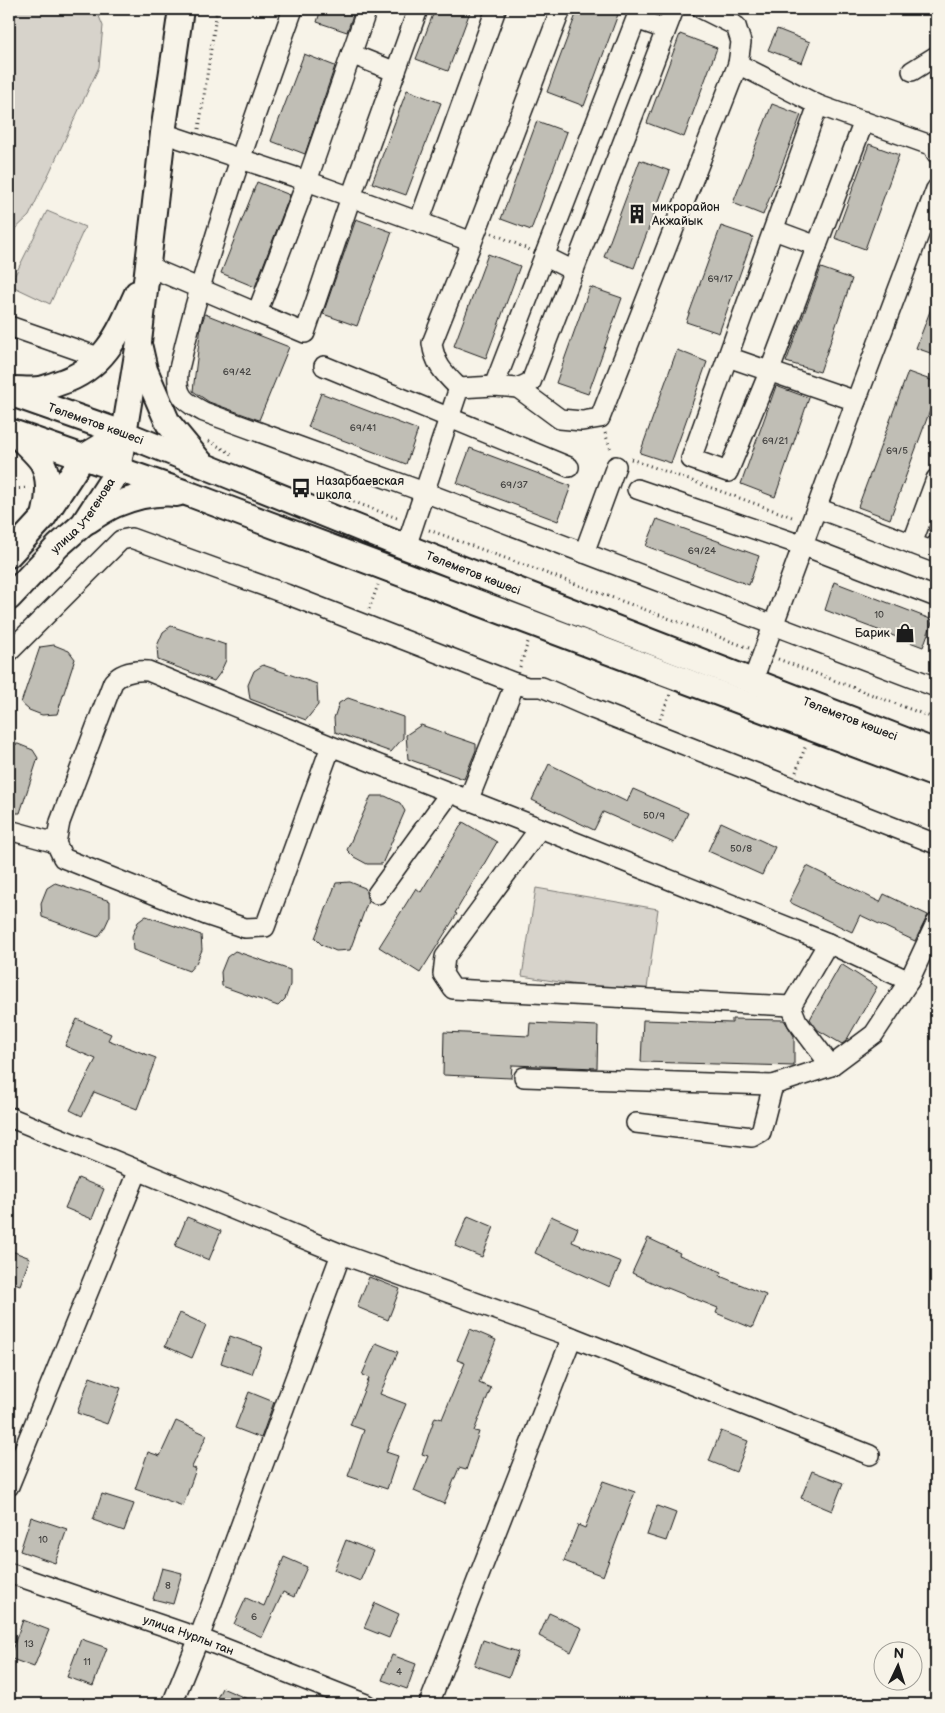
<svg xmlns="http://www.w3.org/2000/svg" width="945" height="1713" viewBox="0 0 945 1713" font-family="'Balsamiq Sans',sans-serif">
<rect width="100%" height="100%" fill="#f7f3e8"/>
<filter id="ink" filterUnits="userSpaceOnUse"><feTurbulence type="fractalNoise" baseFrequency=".02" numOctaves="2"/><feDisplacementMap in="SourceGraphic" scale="10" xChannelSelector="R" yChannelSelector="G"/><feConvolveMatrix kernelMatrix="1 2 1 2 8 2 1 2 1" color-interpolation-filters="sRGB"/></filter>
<g filter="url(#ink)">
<g fill="#d7d3cb" stroke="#7a7874">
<polygon points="9,9 96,9 103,26 99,67 29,216 9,235"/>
<polygon points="47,211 85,227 50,304 10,285"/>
<polygon points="536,888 658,909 646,996 522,976"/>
</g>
<g fill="#c0beb5" stroke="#1c1c1c">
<polygon points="321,9 355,9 347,32 317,22"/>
<polygon points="435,9 471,9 448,71 416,59"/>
<polygon points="578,9 620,9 584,106 547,92"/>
<polygon points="777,29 810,42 802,63 768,50"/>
<polygon points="680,34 717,48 684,137 647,123"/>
<polygon points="304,54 335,66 305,154 271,141"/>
<polygon points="407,90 441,103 406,195 372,183"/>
<polygon points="772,104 801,115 763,215 733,203"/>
<polygon points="537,121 567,132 531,230 501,219"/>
<polygon points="869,144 899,155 865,249 835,238"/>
<polygon points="640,160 670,171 634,268 604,257"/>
<polygon points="257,182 290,195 255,287 221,273"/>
<polygon points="356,219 392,232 357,326 323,314"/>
<polygon points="721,226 753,237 719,333 686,322"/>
<polygon points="488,254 520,266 486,358 454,346"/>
<polygon points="821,268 852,279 820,372 786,362"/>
<polygon points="590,287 622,298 588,394 556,383"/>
<polygon points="935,298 936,298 936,355 916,348"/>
<polygon points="205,314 289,347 259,420 209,402 193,391 201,326"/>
<polygon points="677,350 707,362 671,463 640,453"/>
<polygon points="908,372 936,382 936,394 890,519 858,507"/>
<polygon points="776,386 809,398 775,497 741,484"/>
<polygon points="321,393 418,430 406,464 308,427"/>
<polygon points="470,448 571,486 558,521 457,483"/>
<polygon points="657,519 759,556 749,585 646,546"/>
<polygon points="834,582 933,620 923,647 825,610"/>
<polygon points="171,626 226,645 226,660 220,673 214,681 158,660 157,646 163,632"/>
<polygon points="54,645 69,651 75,659 57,714 42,715 29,710 21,703 40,647"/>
<polygon points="263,665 317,684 318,705 306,720 250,699 248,685 254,671"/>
<polygon points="348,698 403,717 403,738 391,752 335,732 334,718 339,703"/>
<polygon points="421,725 476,744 476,750 464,779 408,759 406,735"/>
<polygon points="18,744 33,750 38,758 20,813 9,813 9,745"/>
<polygon points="549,764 627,802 633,789 688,813 674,843 603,812 594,830 532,800"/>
<polygon points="371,796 385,796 400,803 405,811 382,864 367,864 354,857 347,850"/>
<polygon points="463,822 497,842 455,913 457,914 420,973 379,947 416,888 421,892"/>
<polygon points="721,822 775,847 762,875 708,851"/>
<polygon points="807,866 880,902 884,894 928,915 915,941 860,915 852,932 789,902"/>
<polygon points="350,882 365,888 368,901 350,950 336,951 322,945 315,938 336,883"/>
<polygon points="55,883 110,901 110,916 104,929 98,937 42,917 41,903 47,888"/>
<polygon points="146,916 201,935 202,950 196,963 189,971 133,950 132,936 138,922"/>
<polygon points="235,951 290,970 290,985 285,999 278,1006 222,986 221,972 227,957"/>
<polygon points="841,964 877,987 846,1041 842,1044 818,1030 810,1019"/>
<polygon points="77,1019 111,1034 108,1040 156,1058 137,1109 94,1092 82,1116 70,1110 96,1059 65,1046"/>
<polygon points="732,1019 784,1020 794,1036 794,1066 641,1062 643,1020 732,1023"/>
<polygon points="530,1023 598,1026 597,1068 512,1065 511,1078 443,1075 444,1032 529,1036"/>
<polygon points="78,1178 104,1189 92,1219 65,1208"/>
<polygon points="468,1216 494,1227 482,1257 455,1246"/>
<polygon points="551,1216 578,1228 572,1242 621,1262 610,1287 535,1253"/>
<polygon points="187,1217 221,1231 209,1260 175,1246"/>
<polygon points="648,1238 680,1253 679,1255 722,1272 720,1276 766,1295 752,1328 716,1313 718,1308 665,1287 664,1288 632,1273"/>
<polygon points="9,1250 30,1258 20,1285 9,1281"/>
<polygon points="369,1277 400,1289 388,1320 357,1307"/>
<polygon points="180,1313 206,1325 192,1358 165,1346"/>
<polygon points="470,1329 496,1340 479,1383 491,1388 474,1431 479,1432 466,1470 459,1468 444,1504 414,1491 428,1456 422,1454 435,1417 442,1419 465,1363 457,1360"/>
<polygon points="230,1336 262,1347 252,1374 221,1363"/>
<polygon points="376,1343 398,1352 380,1394 406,1404 386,1452 398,1456 387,1489 348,1476 364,1430 350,1425 369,1378 362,1375"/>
<polygon points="90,1377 121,1388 107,1424 77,1413"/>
<polygon points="249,1392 274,1402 261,1438 235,1428"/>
<polygon points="176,1421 207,1435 192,1467 196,1469 183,1506 135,1489 148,1452 160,1456"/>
<polygon points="721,1431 748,1441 736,1472 709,1461"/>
<polygon points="812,1471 843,1483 832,1511 801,1498"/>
<polygon points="603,1481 635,1492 603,1576 564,1561 578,1525 585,1528"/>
<polygon points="102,1494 134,1504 124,1531 93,1520"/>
<polygon points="657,1506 676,1513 666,1541 647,1535"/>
<polygon points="31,1517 67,1529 55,1563 20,1551"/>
<polygon points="346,1540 373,1551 360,1581 334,1570"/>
<polygon points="284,1557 307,1567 294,1597 283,1592 262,1637 234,1624 246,1598 264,1606"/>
<polygon points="162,1568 182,1573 173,1604 153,1599"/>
<polygon points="375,1603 399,1614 389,1638 364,1628"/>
<polygon points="549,1613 582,1628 571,1652 539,1636"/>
<polygon points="23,1620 49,1630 34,1667 9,1658"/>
<polygon points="81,1639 107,1648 93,1686 67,1677"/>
<polygon points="483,1640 518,1652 509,1677 474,1665"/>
<polygon points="392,1655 416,1664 407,1689 382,1680"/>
<polygon points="222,1688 259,1704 214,1704"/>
</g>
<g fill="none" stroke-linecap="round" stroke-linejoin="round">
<defs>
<g id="minor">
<path d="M293,9c-43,120 -86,240 -115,364 -2,24 7,29 26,39l220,80 512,195"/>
<polyline points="418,9 351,197 419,222 496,9"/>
<polyline points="702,9 736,26 741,42 738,64 818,105"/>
<polyline points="665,29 636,19 494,386 518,388 531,382 674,9"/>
<polyline points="351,54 396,72"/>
<polyline points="912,71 936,56"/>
<polyline points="864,121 770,370 728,472 691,459 818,105 933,146 936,153"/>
<polyline points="163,133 307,181 367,9"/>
<polygon points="307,181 351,197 305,333 257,313"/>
<polyline points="419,222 472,242"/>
<polyline points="774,230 817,246"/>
<polyline points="544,256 574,271"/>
<polyline points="147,266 257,313"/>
<polyline points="9,326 101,358"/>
<polyline points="728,357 856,401"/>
<polyline points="324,366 569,467"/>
<path d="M459,388c-15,-15 -24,-23 -27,-45l46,-116 83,-218"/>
<polyline points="518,388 560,419 582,421 600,418 738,64"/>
<polyline points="637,489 804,546 936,597"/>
<polyline points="817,508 934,552 936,545"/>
<polyline points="912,544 936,479"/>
<polyline points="406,547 459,388 494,386"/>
<polyline points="584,553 616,466"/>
<polyline points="9,652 121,540 131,538 286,594 515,683"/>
<polyline points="753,680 856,401 936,189"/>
<path d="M331,746l-66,181 -20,1 -39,-13 -143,-57 -7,-15 4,-21 53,-140c9,-10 22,-12 35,-11l183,75 209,82"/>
<polyline points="468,801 515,683 527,687 542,687 593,709 936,844"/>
<polyline points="9,830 56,843"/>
<polyline points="377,894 450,793"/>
<polyline points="791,1006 453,989 443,974 445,957 540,828 828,943"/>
<polyline points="791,1006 828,943 909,981 936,923"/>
<polyline points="791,1006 797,1021 831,1066"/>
<polyline points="524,1077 773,1085 831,1066 874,1034 909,981"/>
<polyline points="9,1117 341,1254"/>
<polyline points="636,1123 752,1137 761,1132 773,1085"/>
<polyline points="9,1486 138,1170"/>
<path id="s1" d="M9,1573l190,65 167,66"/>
<polyline points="172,1704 199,1638 341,1254 572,1337"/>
<polyline points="429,1704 572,1337 870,1455"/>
</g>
<g id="major">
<polyline points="140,348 145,370 168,423 201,463"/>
<path d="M13,389c9,0 18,1 27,0 6,-1 13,-4 19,-6 45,-14 60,-50 78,-90"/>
<path id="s2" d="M9,393l114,40 283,114 530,205"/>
<polyline points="9,431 192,495 936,775"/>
<path d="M18,436c7,8 18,17 24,26 8,15 7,35 3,50"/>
<path d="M88,521c9,-6 18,-12 27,-16 19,-8 42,-13 62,-11"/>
<polyline points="9,555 43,518 83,457 123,433"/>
<path id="s3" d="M9,598l49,-52 25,-22 35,-54 21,-128 24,-209 18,-124"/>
</g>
</defs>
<use href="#minor" stroke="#1c1c1c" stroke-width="22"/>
<use href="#major" stroke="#1c1c1c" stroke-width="28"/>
<g stroke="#1c1c1c" stroke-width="3" stroke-dasharray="1 4" stroke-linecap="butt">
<polyline points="199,129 217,9"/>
<polyline points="492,233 530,250"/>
<polyline points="605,433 611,450"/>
<polyline points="209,441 234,455"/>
<polyline points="631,459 795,518"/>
<polyline points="9,489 29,488"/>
<polyline points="335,495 400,519"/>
<polyline points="429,530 749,648"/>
<polyline points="369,609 378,585"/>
<polyline points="778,659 936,719"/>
<polyline points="520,667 528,642"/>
<polyline points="660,719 670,695"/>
<polyline points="796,772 806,745"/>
</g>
<use href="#minor" stroke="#f7f3e8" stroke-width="19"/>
<use href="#major" stroke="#f7f3e8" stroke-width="24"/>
</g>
</g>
<defs>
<symbol id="building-bare" viewBox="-9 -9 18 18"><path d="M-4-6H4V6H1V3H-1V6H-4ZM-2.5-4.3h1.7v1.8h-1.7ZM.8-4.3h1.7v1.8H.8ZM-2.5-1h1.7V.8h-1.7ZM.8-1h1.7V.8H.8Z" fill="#1c1c1c" stroke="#f7f3e8" stroke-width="2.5" paint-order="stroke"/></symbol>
<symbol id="bus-bare" viewBox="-9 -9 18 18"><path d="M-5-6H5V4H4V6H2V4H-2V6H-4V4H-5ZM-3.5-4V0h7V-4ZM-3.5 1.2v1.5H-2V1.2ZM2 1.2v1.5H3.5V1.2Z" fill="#1c1c1c" stroke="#f7f3e8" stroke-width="2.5" paint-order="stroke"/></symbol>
<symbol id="shop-bare" viewBox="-9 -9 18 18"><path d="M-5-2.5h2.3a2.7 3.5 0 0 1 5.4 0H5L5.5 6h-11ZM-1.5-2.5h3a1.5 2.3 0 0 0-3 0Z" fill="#1c1c1c" stroke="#f7f3e8" stroke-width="2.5" paint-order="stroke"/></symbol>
</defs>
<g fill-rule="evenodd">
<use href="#building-bare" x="623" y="200" width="28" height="28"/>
<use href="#bus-bare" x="287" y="474" width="28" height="28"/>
<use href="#shop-bare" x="891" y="619" width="28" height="28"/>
</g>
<g text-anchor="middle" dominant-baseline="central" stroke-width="4.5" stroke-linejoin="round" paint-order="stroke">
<g font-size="10" fill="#454442">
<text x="720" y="279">69/17</text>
<text x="237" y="372">69/42</text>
<text x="363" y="428">69/41</text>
<text x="775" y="441">69/21</text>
<text x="897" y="451">69/5</text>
<text x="514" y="485">69/37</text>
<text x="702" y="551">69/24</text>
<text x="879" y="615">10</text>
<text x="654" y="816">50/9</text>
<text x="741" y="849">50/8</text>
<text x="43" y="1540">10</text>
<text x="168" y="1586">8</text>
<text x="254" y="1617">6</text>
<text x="29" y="1644">13</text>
<text x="87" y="1662">11</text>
<text x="399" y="1672">4</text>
</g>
<g font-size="12" fill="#1c1c1c" stroke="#f7f3e8" text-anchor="start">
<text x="652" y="207">микрорайон<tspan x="652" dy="14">Акжайык</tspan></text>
<text x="316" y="481">Назарбаевская<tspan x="316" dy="14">школа</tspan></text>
<text x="890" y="633" text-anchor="end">Барик</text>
</g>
<g font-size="12" fill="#1c1c1c" stroke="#f7f3e8">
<text stroke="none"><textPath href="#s2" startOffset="92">Төлеметов көшесі</textPath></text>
<text stroke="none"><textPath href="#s3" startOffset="111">улица Утегенова</textPath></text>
<text stroke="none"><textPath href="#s2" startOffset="498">Төлеметов көшесі</textPath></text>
<text stroke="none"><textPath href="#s2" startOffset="902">Төлеметов көшесі</textPath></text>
<text stroke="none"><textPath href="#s1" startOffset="190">улица Нурлы тан</textPath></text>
</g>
</g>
<rect width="945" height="1713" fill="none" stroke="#f7f3e8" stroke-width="30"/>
<rect x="15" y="15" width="915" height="1683" fill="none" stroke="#1c1c1c" stroke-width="2" filter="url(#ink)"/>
<g transform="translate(898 1666) rotate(4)"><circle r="24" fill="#f7f3e8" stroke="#9f9d96"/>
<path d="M0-4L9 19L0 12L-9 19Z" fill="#1c1c1c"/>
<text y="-8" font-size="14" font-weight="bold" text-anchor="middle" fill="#1c1c1c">N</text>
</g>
</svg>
